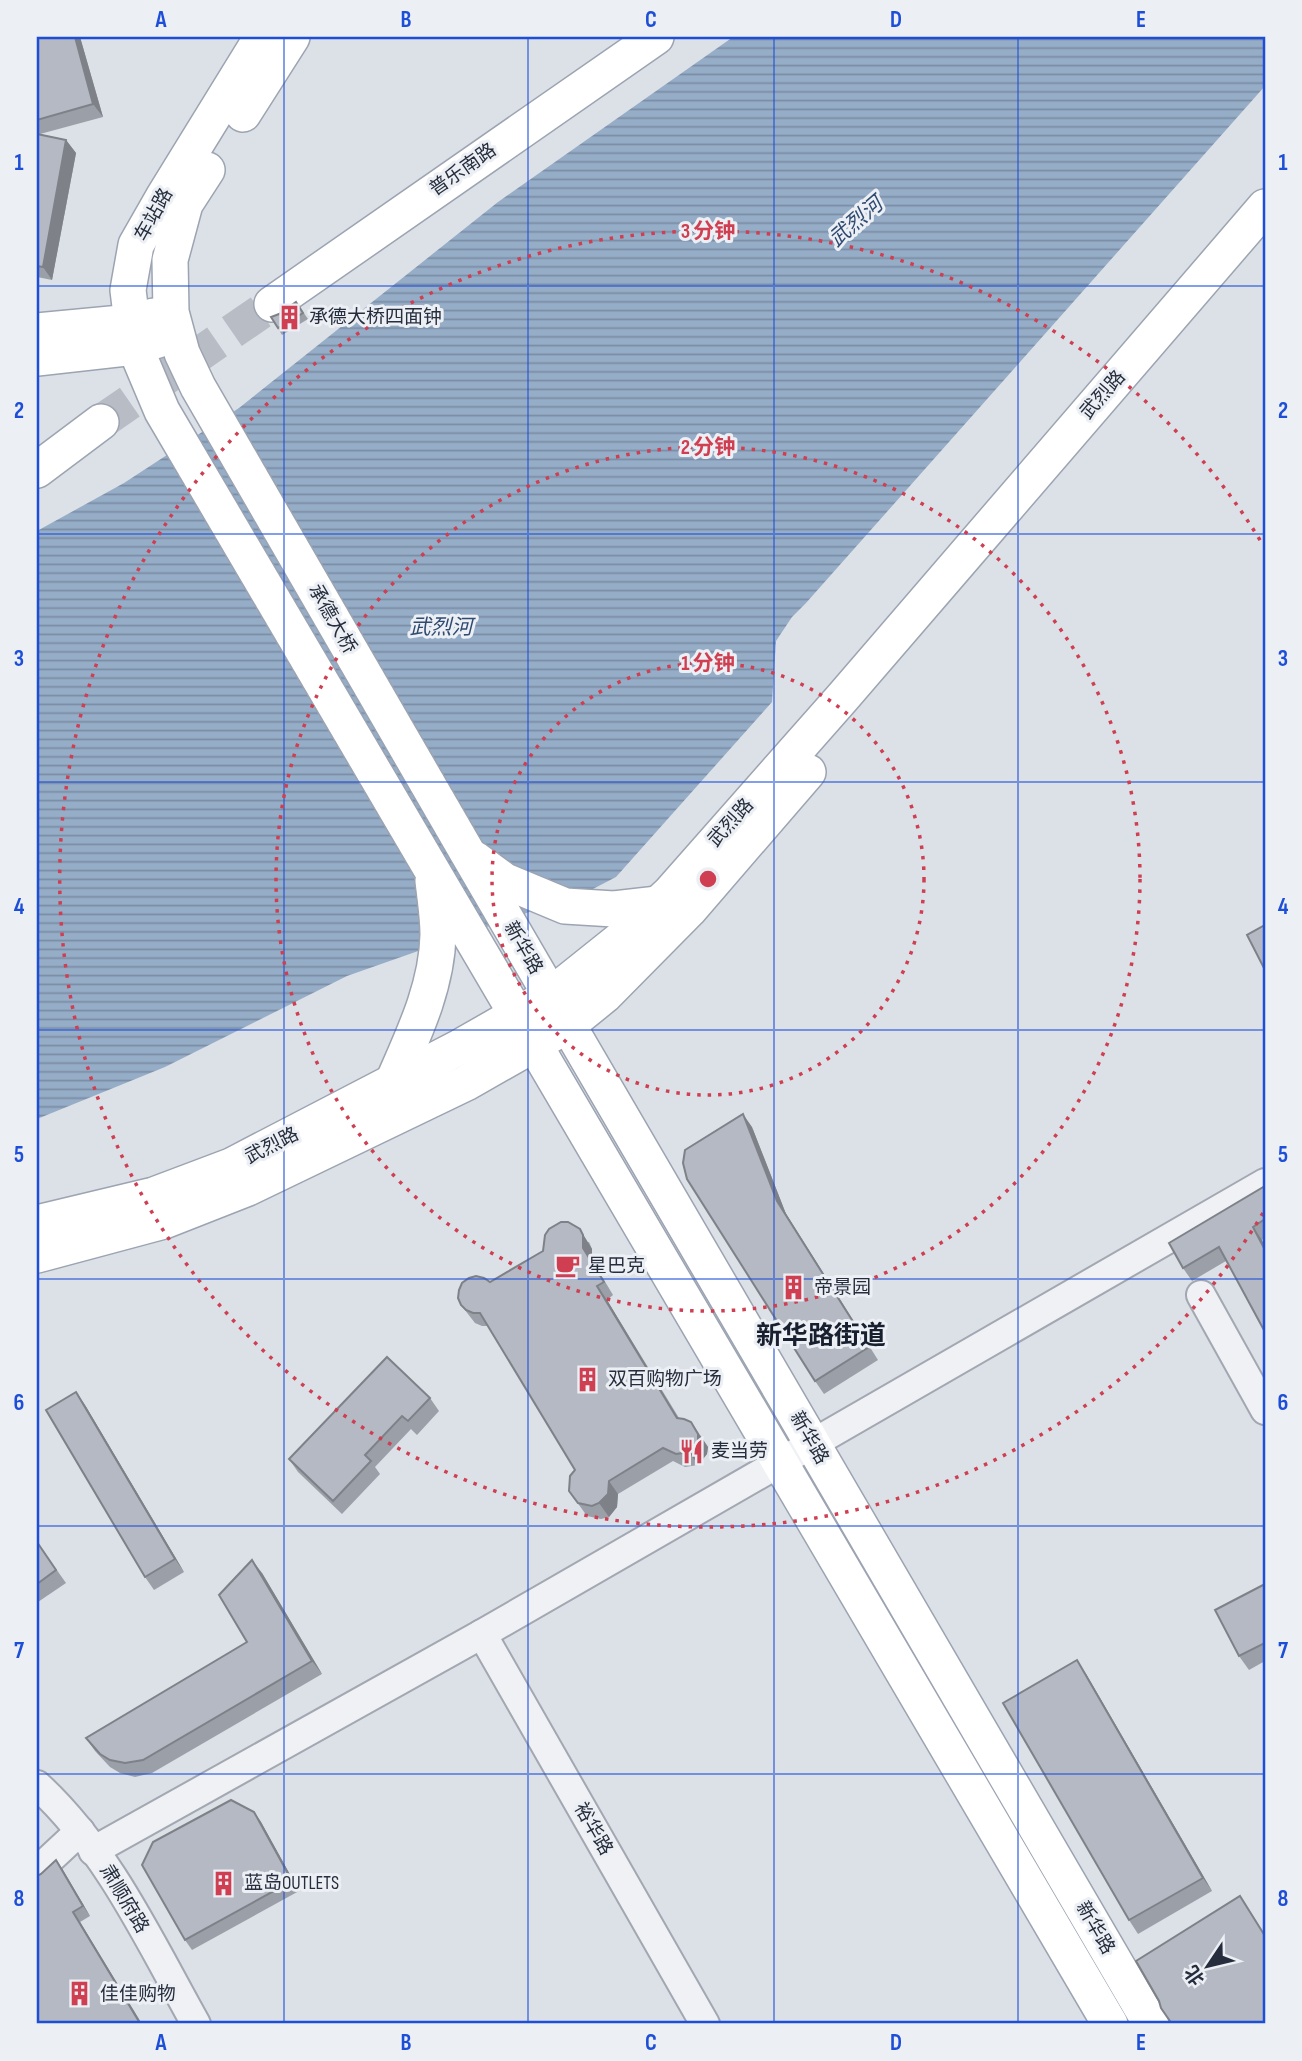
<svg xmlns="http://www.w3.org/2000/svg" width="1302" height="2061" viewBox="0 0 1302 2061" font-family="'Sofia Sans Condensed','Noto Sans SC',sans-serif">
<defs>
<pattern id="water-rules" width="6" height="5" patternUnits="userSpaceOnUse" patternTransform="scale(1.75)"><rect width="6" height="5" fill="#96adc8"/><path d="M0 2.5h6" fill="none" stroke="#7a8da4"/></pattern>
</defs>
<rect width="100%" height="100%" fill="#dce0e7"/>
<polygon fill="url(#water-rules)" points="733,37 1265,37 1265,86 806,603 792,617 776,641 772,702 616,877 589,891 347,976 165,1067 37,1119 37,531 124,483 239,408 498,202"/>
<g fill="none" stroke-linecap="round" stroke-linejoin="round">
<polyline stroke="#b8bcc5" stroke-width="35" stroke-dasharray="35 18" stroke-linecap="butt" points="101,422 272,304"/>
<defs>
<g id="minor">
<polyline points="1201,1295 1265,1410"/>
<polyline points="482,1634 705,2024"/>
<path d="M37,1785c71,65 113,157 159,239"/>
<polyline points="93,1851 482,1634 1265,1183"/>
<polyline points="37,1871 80,1831"/>
</g>
<g id="major">
<polyline points="262,37 164,196 136,245 128,290 135,347 162,411 1110,2024"/>
<polyline points="243,114 292,37"/>
<polyline points="207,170 185,204 170,260 171,312 182,353 198,387 467,852 1151,2024"/>
<polyline points="272,304 656,37"/>
<polyline points="37,331 132,322 154,316"/>
<polyline points="37,358 135,347 158,340"/>
<polyline points="37,470 101,422"/>
<polyline points="475,859 505,881 565,906 614,909 658,904"/>
<path d="M392,1084c21,-48 45,-97 46,-149 0,-18 -3,-37 -5,-54"/>
<polyline points="37,1223 154,1195 231,1166 460,1047 551,995 621,939 670,893 843,697 1265,207"/>
<polyline points="37,1255 164,1221 248,1188 466,1083 568,1025 605,995 689,910 808,772"/>
</g>
</defs>
<use href="#minor" stroke="#a2a7b1" stroke-width="32"/>
<use href="#major" stroke="#9ca4b2" stroke-width="38"/>
<use href="#minor" stroke="#eff1f5" stroke-width="28"/>
<use href="#major" stroke="#fff" stroke-width="35"/>
</g>
<g fill="#9b9fa8">
<polygon points="37,37 80,37 103,117 40,134 66,140 76,153 52,280 37,277"/>
<polygon points="296,302 308,319 282,335 271,317 279,314"/>
<polygon points="752,1127 786,1214 878,1360 824,1394 815,1381"/>
<polygon points="1265,1186 1265,1238 1192,1281 1183,1268"/>
<polygon points="589,1242 592,1249 592,1261 613,1295 607,1300 679,1418 700,1435 708,1447 707,1454 698,1465 685,1467 673,1461 618,1494 617,1507 609,1517 601,1519 587,1516 569,1491 575,1470 488,1326 482,1326 475,1323 461,1305 490,1282 543,1251"/>
<polygon points="430,1398 439,1411 417,1435 411,1429 375,1467 380,1474 342,1514 298,1472 289,1459"/>
<polygon points="85,1405 184,1572 154,1590 145,1577"/>
<polygon points="37,1542 66,1583 38,1602 37,1600"/>
<polygon points="262,1573 322,1674 152,1773 135,1777 120,1773 110,1767 95,1751 86,1738 247,1642"/>
<polygon points="1265,1584 1265,1661 1249,1670 1239,1656"/>
<polygon points="1086,1674 1212,1891 1138,1934 1129,1920"/>
<polygon points="254,1812 261,1822 299,1891 192,1950 185,1940"/>
<polygon points="56,1860 90,1916 80,1922 41,1874"/>
</g>
<g fill="#7e8288">
<polygon points="75,37 80,37 103,117 93,104"/>
<polygon points="66,140 76,153 52,280 43,267"/>
<polygon points="743,1114 752,1127 786,1214 878,1360 777,1201"/>
<polygon points="1253,1227 1262,1240 1265,1246 1265,1250"/>
<polygon points="580,1229 592,1249 592,1261 613,1295 583,1248"/>
<polygon points="597,1286 607,1300 686,1432 677,1418"/>
<polygon points="76,1392 85,1405 184,1572 175,1559"/>
<polygon points="691,1422 708,1447 707,1454 698,1465 689,1452"/>
<polygon points="609,1481 618,1494 617,1507 609,1517 599,1503"/>
<polygon points="252,1560 262,1573 322,1674 312,1661"/>
<polygon points="1077,1660 1086,1674 1212,1891 1203,1878"/>
<polygon points="254,1812 261,1822 299,1891 292,1881"/>
<polygon points="56,1860 63,1870 90,1916 83,1906"/>
<polygon points="73,1912 80,1922 142,2024 139,2024"/>
</g>
<g fill="#b4b9c3" stroke="#7e8288" stroke-width="2">
<polygon points="37,37 75,37 93,104 37,120"/>
<polygon points="37,134 66,140 43,267 37,266"/>
<polygon points="296,302 303,313 278,328 271,317 279,314"/>
<polygon points="1265,925 1265,970 1247,935"/>
<polygon points="743,1114 777,1201 869,1347 815,1381 687,1179 683,1163 685,1150"/>
<polygon points="1265,1186 1265,1219 1253,1227 1265,1250 1265,1332 1219,1247 1183,1268 1169,1243"/>
<polygon points="561,1222 568,1222 580,1229 583,1235 583,1248 604,1282 597,1286 677,1418 684,1419 691,1422 698,1434 698,1441 689,1452 676,1454 663,1448 609,1481 608,1494 599,1503 592,1506 578,1503 569,1491 570,1476 575,1470 480,1313 473,1313 466,1310 461,1305 458,1298 459,1290 462,1283 469,1278 476,1276 484,1278 490,1282 543,1251 545,1235 549,1229"/>
<polygon points="387,1357 430,1398 408,1421 402,1416 365,1455 371,1461 333,1501 289,1459"/>
<polygon points="76,1392 175,1559 145,1577 46,1410"/>
<polygon points="37,1542 56,1570 37,1584"/>
<polygon points="252,1560 312,1661 143,1760 125,1763 110,1760 100,1754 86,1738 247,1642 219,1595"/>
<polygon points="1265,1584 1265,1643 1239,1656 1215,1610"/>
<polygon points="1077,1660 1203,1878 1129,1920 1003,1703"/>
<polygon points="231,1800 254,1812 292,1881 185,1940 142,1865 153,1842"/>
<polygon points="56,1860 83,1906 73,1912 138,2020 139,2024 37,2024 37,1876 41,1874"/>
<polygon points="1240,1896 1265,1936 1265,2024 1172,2024 1161,2008 1159,2001 1136,1961"/>
</g>
<path fill="none" stroke="#1d4ed8" stroke-width="2" stroke-opacity="0.55" d="M284,37v1987M528,37v1987M774,37v1987M1018,37v1987M37,286h1228M37,534h1228M37,782h1228M37,1030h1228M37,1279h1228M37,1526h1228M37,1774h1228"/>
<g fill="none" stroke="#cf3e51" stroke-width="3.5" stroke-dasharray="3.5 7">
<circle cx="708" cy="879" r="216"/>
<circle cx="708" cy="879" r="432"/>
<path d="M1263 1213A648 648 0 1 1 1263 545"/>
</g>
<defs>
<symbol id="building-bare" viewBox="-9 -9 18 18"><path d="M-4-6H4V6H1V3H-1V6H-4ZM-2.5-4.3h1.7v1.8h-1.7ZM.8-4.3h1.7v1.8H.8ZM-2.5-1h1.7V.8h-1.7ZM.8-1h1.7V.8H.8Z" fill="#cf3e51" stroke="#eceff4" stroke-width="2.5" paint-order="stroke"/></symbol>
<symbol id="cafe-bare" viewBox="-9 -9 18 18"><path d="M-5.5-4.5H6V0H3Q3 3.5 0 3.5H-2.5Q-5.5 3.5-5.5 0ZM3-3.2v2h1.7v-2ZM-6 4.5H4V6H-6Z" fill="#cf3e51" stroke="#eceff4" stroke-width="2.5" paint-order="stroke"/></symbol>
<symbol id="restaurant-bare" viewBox="-9 -9 18 18"><path d="M-5-6h1v4h1v-4h1v4h1v-4h1v5L-1.5 .5V6h-2V.5L-5-1ZM5-6V6H3V1.5H1.5Q1.5-4 5-6Z" fill="#cf3e51" stroke="#eceff4" stroke-width="2.5" paint-order="stroke"/></symbol>
</defs>
<g fill-rule="evenodd">
<use href="#building-bare" x="272" y="300" width="35" height="35"/>
<use href="#cafe-bare" x="550" y="1248" width="35" height="35"/>
<use href="#building-bare" x="776" y="1270" width="35" height="35"/>
<use href="#building-bare" x="570" y="1362" width="35" height="35"/>
<use href="#restaurant-bare" x="674" y="1434" width="35" height="35"/>
<use href="#building-bare" x="206" y="1866" width="35" height="35"/>
<use href="#building-bare" x="62" y="1976" width="35" height="35"/>
</g>
<g text-anchor="middle" dominant-baseline="central" stroke-width="6" stroke-linejoin="round" paint-order="stroke">
<g font-size="19" fill="#262e3d" stroke="#eceff4">
<text transform="translate(463 170) rotate(-35)">普乐南路</text>
<text transform="translate(154 215) rotate(-61)">车站路</text>
<text transform="translate(1103 395) rotate(-49)">武烈路</text>
<text transform="translate(332 619) rotate(60)">承德大桥</text>
<text transform="translate(731 823) rotate(-48)">武烈路</text>
<text transform="translate(523 948) rotate(60)">新华路</text>
<text transform="translate(272 1146) rotate(-27)">武烈路</text>
<text transform="translate(809 1438) rotate(60)">新华路</text>
<text transform="translate(593 1829) rotate(60)">裕华路</text>
<text transform="translate(124 1899) rotate(59)">肃顺府路</text>
<text transform="translate(1095 1928) rotate(60)">新华路</text>
</g>
<g font-size="19" fill="#262e3d" stroke="#eceff4" text-anchor="start">
<text x="309" y="317">承德大桥四面钟</text>
<text x="588" y="1266">星巴克</text>
<text x="814" y="1287">帝景园</text>
<text x="608" y="1379">双百购物广场</text>
<text x="711" y="1451">麦当劳</text>
<text x="244" y="1883">蓝岛OUTLETS</text>
<text x="100" y="1994">佳佳购物</text>
</g>
<g font-size="21" font-style="italic" fill="#304b71" stroke="#eceff4">
<text transform="translate(856 222) rotate(-41)">武烈河</text>
<text x="441" y="627">武烈河</text>
</g>
<g font-size="26" font-weight="bold" fill="#181f2e" stroke="#eceff4">
<text x="821" y="1336">新华路街道</text>
</g>
</g>
<circle cx="708" cy="879" r="10" fill="#cf3e51" stroke="#eceff4" stroke-width="3.5"/>
<g font-size="21" text-anchor="middle" font-weight="bold" fill="#cf3e51" stroke="#eceff4" stroke-width="6" stroke-linejoin="round" paint-order="stroke">
<text x="708" y="238">3 分钟</text>
<text x="708" y="454">2 分钟</text>
<text x="708" y="670">1 分钟</text>
</g>
<rect width="1302" height="2061" fill="none" stroke="#eceff4" stroke-width="77"/>
<g transform="translate(1208 1966) rotate(235)" stroke="#eceff4" stroke-width="5" paint-order="stroke">
<path d="M0-5L12 26L0 18L-12 26Z" fill="#262e3d"/>
<text y="-10" font-size="19" font-weight="bold" text-anchor="middle" fill="#262e3d">北</text>
</g>
<rect x="38" y="38" width="1226" height="1984" fill="none" stroke="#1d4ed8" stroke-width="2.5"/>
<g font-size="23" text-anchor="middle" font-weight="bold" fill="#1d4ed8">
<text x="161" y="27">A</text>
<text x="406" y="27">B</text>
<text x="651" y="27">C</text>
<text x="896" y="27">D</text>
<text x="1141" y="27">E</text>
<text x="19" y="170">1</text>
<text x="1283" y="170">1</text>
<text x="19" y="418">2</text>
<text x="1283" y="418">2</text>
<text x="19" y="666">3</text>
<text x="1283" y="666">3</text>
<text x="19" y="914">4</text>
<text x="1283" y="914">4</text>
<text x="19" y="1162">5</text>
<text x="1283" y="1162">5</text>
<text x="19" y="1410">6</text>
<text x="1283" y="1410">6</text>
<text x="19" y="1658">7</text>
<text x="1283" y="1658">7</text>
<text x="19" y="1906">8</text>
<text x="1283" y="1906">8</text>
<text x="161" y="2050">A</text>
<text x="406" y="2050">B</text>
<text x="651" y="2050">C</text>
<text x="896" y="2050">D</text>
<text x="1141" y="2050">E</text>
</g>
</svg>
